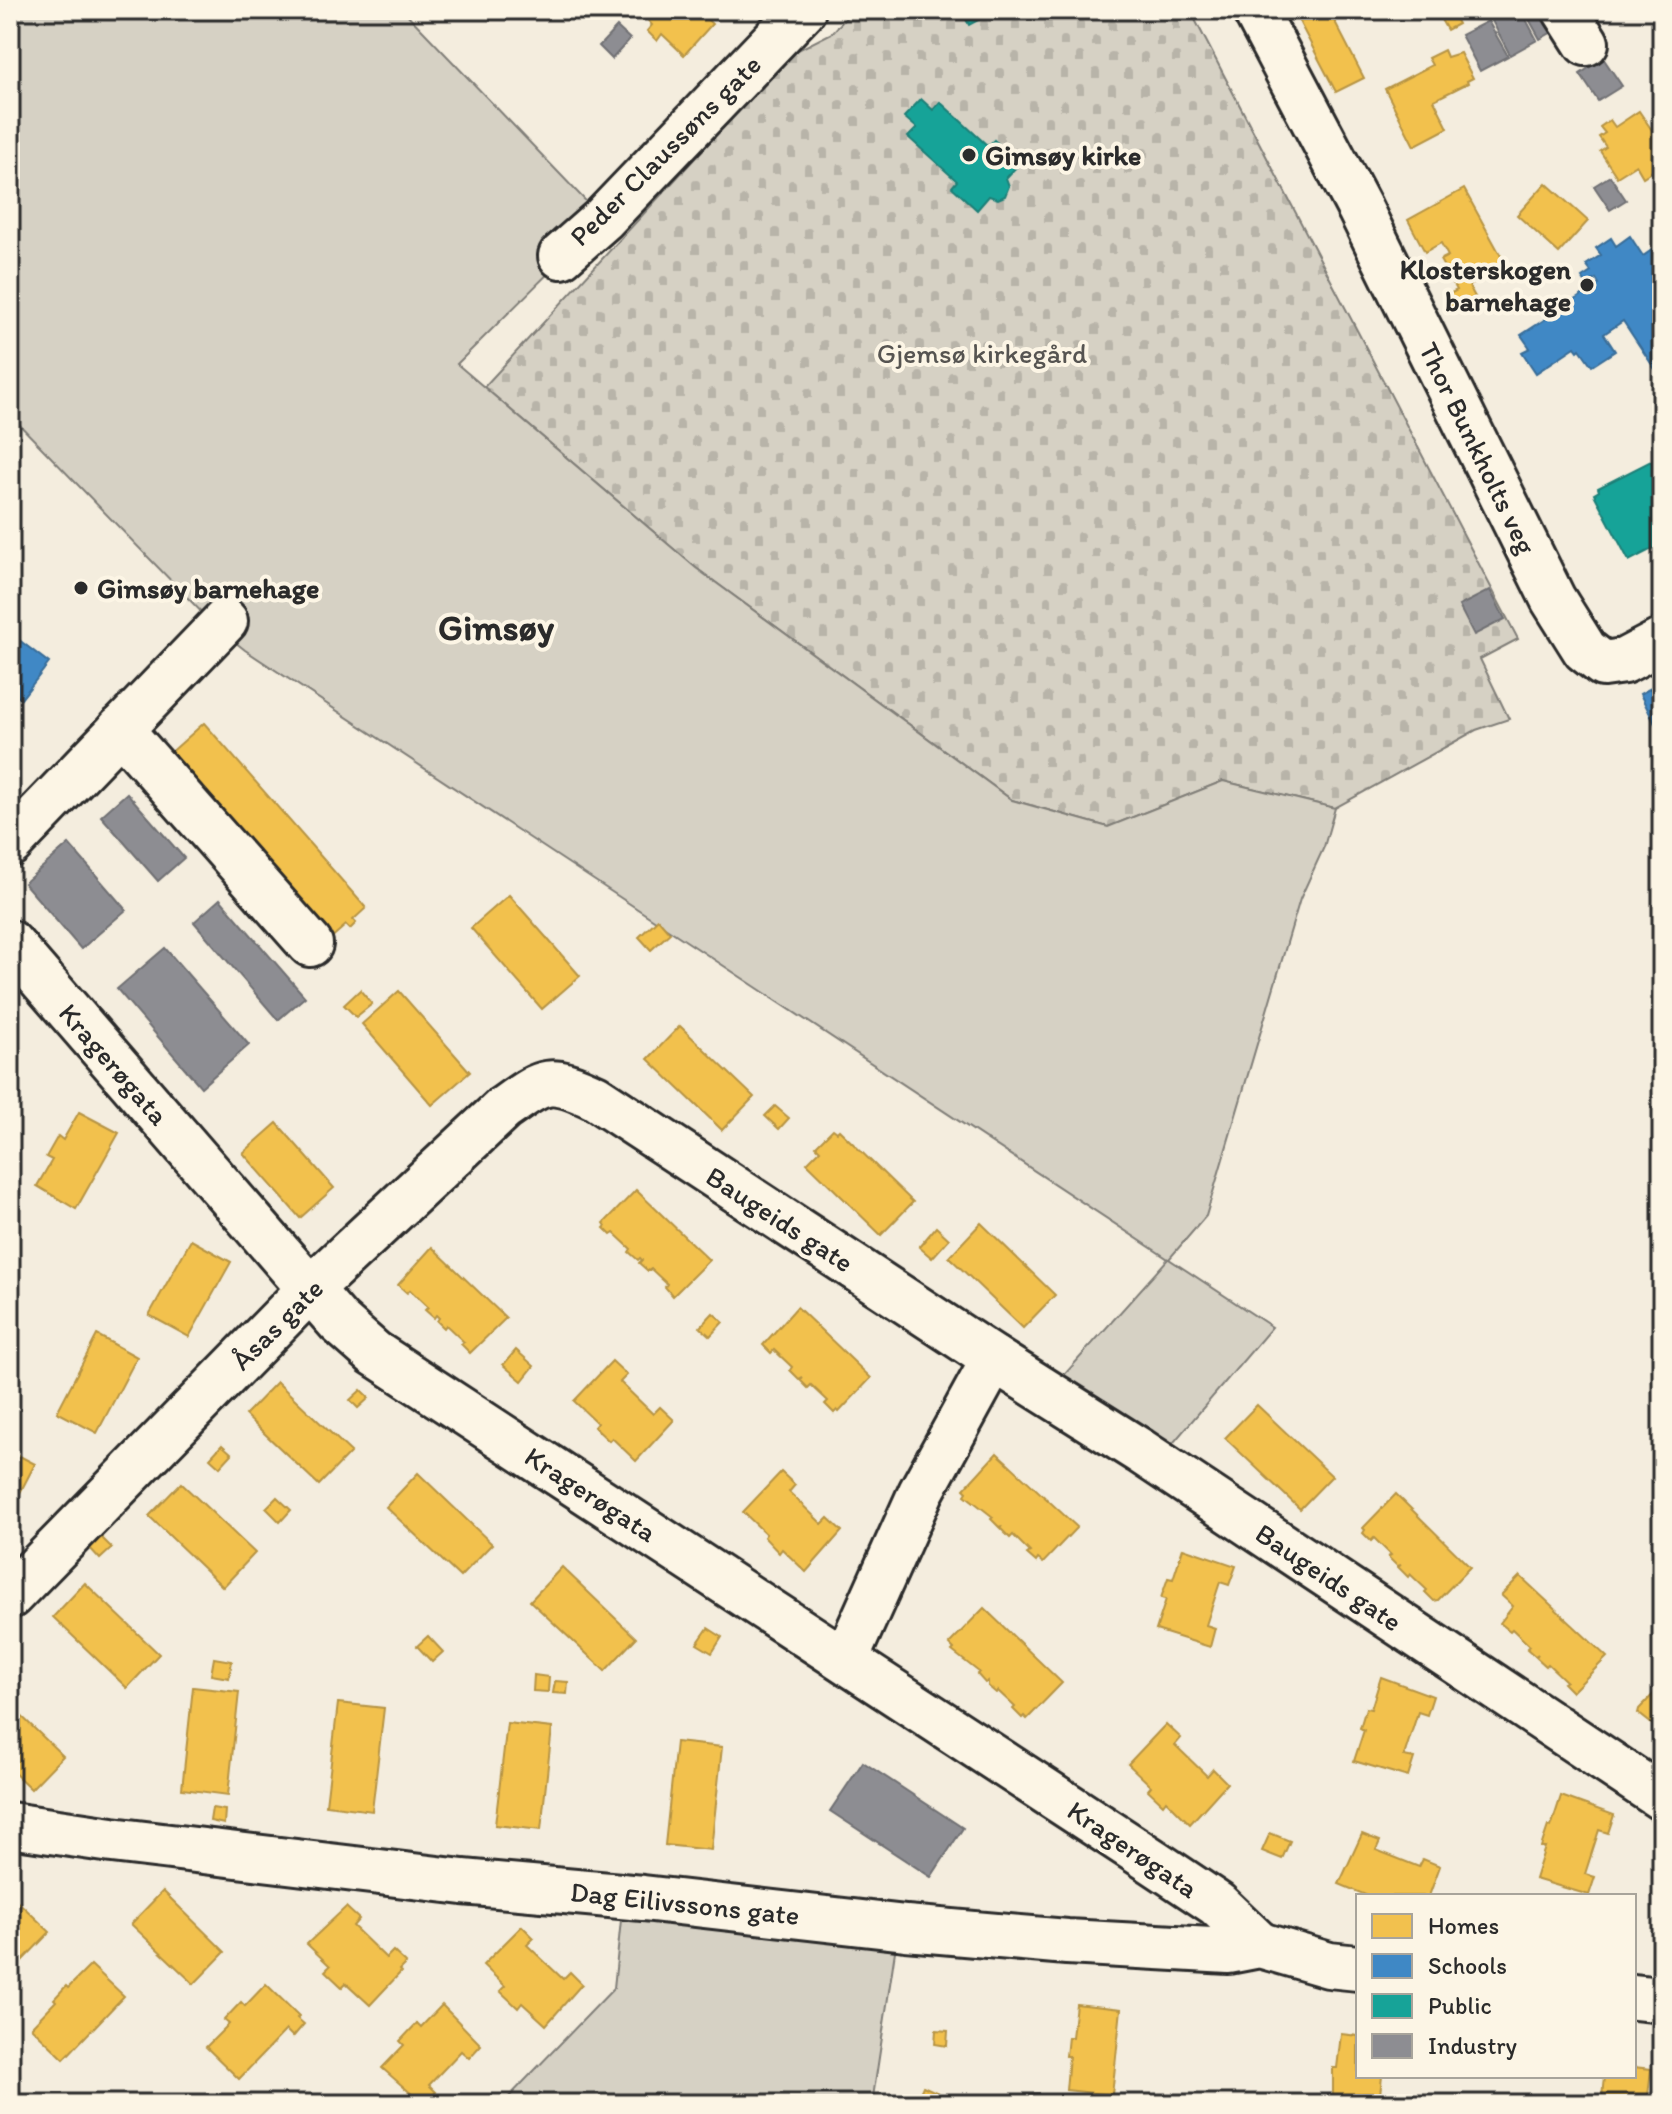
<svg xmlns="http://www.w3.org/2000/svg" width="1672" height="2114" viewBox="0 0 1672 2114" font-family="Itim,sans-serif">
<defs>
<pattern id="cemetery-stones" width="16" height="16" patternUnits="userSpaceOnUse" patternTransform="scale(2)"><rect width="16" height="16" fill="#d6d1c4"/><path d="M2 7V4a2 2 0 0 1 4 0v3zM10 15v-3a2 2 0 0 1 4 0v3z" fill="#b8b4a9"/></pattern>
</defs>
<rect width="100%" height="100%" fill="#f4edde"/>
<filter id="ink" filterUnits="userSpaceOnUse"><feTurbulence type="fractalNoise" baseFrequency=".0125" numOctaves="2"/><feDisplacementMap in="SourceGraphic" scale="16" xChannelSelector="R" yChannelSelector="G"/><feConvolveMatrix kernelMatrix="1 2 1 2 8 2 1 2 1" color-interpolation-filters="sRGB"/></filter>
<g filter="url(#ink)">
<polygon fill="url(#cemetery-stones)" stroke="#807e78" stroke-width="2" points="853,10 1190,10 1518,639 1480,659 1509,719 1476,730 1335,808 1223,781 1108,827 1012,800 696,568 484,387 792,53 832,33"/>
<g fill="#d6d1c4" stroke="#807e78" stroke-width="2">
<polygon points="10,10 403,10 603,219 457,364 696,568 1012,800 1108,827 1223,781 1335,808 1324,847 1300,899 1206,1216 1169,1259 1272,1327 1163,1455 1056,1384 1168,1259 245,650 215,626 10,415"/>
<polygon points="622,1910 897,1938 872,2104 502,2104 614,1988"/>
</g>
<g fill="#f2c14e" stroke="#b69444" stroke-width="2">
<polygon points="639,10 698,10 712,24 684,55 662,34 657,41 647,31 652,25"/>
<polygon points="1293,10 1329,10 1364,78 1336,92"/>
<polygon points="1452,12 1458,24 1447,30 1440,18"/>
<polygon points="1444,50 1447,57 1460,53 1473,78 1467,81 1468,83 1434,100 1448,128 1414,146 1385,89 1432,65 1428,58"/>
<polygon points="1639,111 1662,145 1662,165 1643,177 1636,165 1617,177 1600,151 1606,147 1599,137 1605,133 1600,127 1610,120 1615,127"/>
<polygon points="1546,183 1588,221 1559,253 1517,215"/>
<polygon points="1464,189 1506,265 1469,286 1475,297 1451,311 1444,297 1457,290 1440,260 1448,256 1441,243 1425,252 1408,220"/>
<polygon points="204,723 366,908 353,920 356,923 350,929 346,925 330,939 168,755"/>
<polygon points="509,895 580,976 542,1009 471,928"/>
<polygon points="658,919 670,933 651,950 639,937"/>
<polygon points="360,990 372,1004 356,1017 344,1005"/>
<polygon points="399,991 470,1072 432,1105 362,1024"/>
<polygon points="680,1026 754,1097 722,1130 648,1059"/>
<polygon points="775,1106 789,1118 779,1129 765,1116"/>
<polygon points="79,1112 119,1133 76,1209 37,1186 52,1160 46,1157 58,1136 63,1140"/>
<polygon points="277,1123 334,1188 300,1218 243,1153"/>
<polygon points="833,1129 837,1132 839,1130 913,1202 881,1235 807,1163 820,1150 816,1146"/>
<polygon points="636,1190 709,1260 673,1296 665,1287 667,1284 651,1269 648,1271 639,1263 642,1260 640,1258 638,1260 629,1252 631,1249 614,1233 611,1235 604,1228 606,1226 604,1223"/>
<polygon points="981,1223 1055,1295 1023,1328 949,1257"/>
<polygon points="936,1227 949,1239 932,1258 919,1247"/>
<polygon points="191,1240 231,1262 189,1337 149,1315"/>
<polygon points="432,1247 506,1318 470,1353 461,1344 464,1342 446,1325 444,1328 437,1321 439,1318 436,1315 434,1318 425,1310 428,1307 410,1290 407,1293 398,1285"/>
<polygon points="797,1307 871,1378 839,1412 837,1410 834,1413 825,1404 828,1401 811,1385 808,1388 800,1380 803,1377 799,1379 790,1370 792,1367 774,1350 771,1353 763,1345"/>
<polygon points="713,1313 723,1322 710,1336 700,1327"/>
<polygon points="97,1335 137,1357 97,1433 57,1412"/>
<polygon points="516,1350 534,1366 522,1381 503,1365"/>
<polygon points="612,1361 627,1375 620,1382 653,1414 660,1407 674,1420 636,1461 612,1438 609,1441 594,1427 597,1423 574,1401"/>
<polygon points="277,1382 351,1452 319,1485 245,1415"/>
<polygon points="361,1390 369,1398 358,1408 350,1400"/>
<polygon points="1257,1405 1332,1476 1300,1509 1225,1438"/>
<polygon points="222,1445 232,1454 220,1467 210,1458"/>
<polygon points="10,1451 35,1464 10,1512"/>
<polygon points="997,1453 1077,1527 1043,1563 1038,1559 1036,1562 1027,1554 1030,1552 1013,1535 1010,1538 1000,1528 1002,1526 999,1527 991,1519 993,1517 965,1495 967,1492 964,1489"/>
<polygon points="781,1472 795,1485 789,1492 822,1524 828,1518 842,1531 806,1572 782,1549 779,1553 764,1537 766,1534 743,1512"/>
<polygon points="418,1473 492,1544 460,1577 386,1507"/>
<polygon points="181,1483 255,1553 223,1587 149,1516"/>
<polygon points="1396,1494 1470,1567 1438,1600 1434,1601 1425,1592 1427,1590 1410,1574 1408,1577 1398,1567 1401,1565 1397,1566 1388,1557 1391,1555 1374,1538 1371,1541 1363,1533 1365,1530 1363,1528"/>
<polygon points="277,1497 291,1510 280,1522 266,1508"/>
<polygon points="100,1536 112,1548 100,1559 89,1547"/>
<polygon points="1183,1548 1236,1566 1229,1585 1220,1582 1206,1625 1215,1628 1210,1647 1156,1630 1166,1599 1161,1598 1168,1578 1173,1579"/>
<polygon points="562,1567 636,1638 605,1671 530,1601"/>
<polygon points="1520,1576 1607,1657 1572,1692 1563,1683 1566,1681 1548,1664 1546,1666 1536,1657 1538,1654 1535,1656 1527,1649 1530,1646 1512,1629 1510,1631 1500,1623 1513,1606 1501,1595"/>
<polygon points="85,1583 159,1654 127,1688 53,1617"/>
<polygon points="984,1608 1062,1683 1027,1719 1024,1716 1022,1718 1013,1709 1015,1707 998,1691 996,1693 988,1686 988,1681 985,1683 977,1674 979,1672 952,1651 954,1649 949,1644"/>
<polygon points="708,1628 722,1637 712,1653 697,1644"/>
<polygon points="428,1636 443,1652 432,1662 417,1646"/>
<polygon points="214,1658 232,1661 229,1678 211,1675"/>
<polygon points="534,1675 549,1677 548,1692 533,1691"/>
<polygon points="1381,1677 1433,1696 1427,1715 1418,1712 1404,1756 1414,1758 1408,1777 1354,1761 1364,1730 1360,1728 1366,1708 1371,1709"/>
<polygon points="555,1681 568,1682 567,1694 553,1693"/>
<polygon points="1662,1685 1662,1732 1638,1713 1639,1709"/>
<polygon points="193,1687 239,1692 228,1795 182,1789"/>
<polygon points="338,1703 384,1708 372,1811 326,1805"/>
<polygon points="10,1705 63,1756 31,1789 10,1769"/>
<polygon points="507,1723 552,1728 541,1830 495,1825"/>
<polygon points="1166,1724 1181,1738 1175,1745 1207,1776 1213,1769 1227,1783 1190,1824 1166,1800 1163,1804 1148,1790 1151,1786 1128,1764"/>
<polygon points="676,1742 722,1747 711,1850 665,1845"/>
<polygon points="1561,1796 1614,1815 1608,1833 1599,1830 1585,1874 1595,1877 1589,1895 1535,1879 1545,1847 1541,1847 1548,1826 1551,1827"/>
<polygon points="212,1808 225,1810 224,1824 210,1821"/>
<polygon points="1270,1833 1290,1841 1282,1859 1262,1851"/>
<polygon points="1362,1834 1380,1841 1376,1850 1419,1867 1423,1859 1440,1866 1429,1896 1368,1896 1339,1884"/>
<polygon points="163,1891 225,1952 194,1984 131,1924"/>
<polygon points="10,1894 50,1932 18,1965 10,1957"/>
<polygon points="346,1907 359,1919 353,1926 386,1958 393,1951 406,1963 399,1970 401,1972 370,2005 346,1983 342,1987 325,1971 330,1966 307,1944"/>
<polygon points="522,1926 534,1938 527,1945 563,1979 570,1972 582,1984 546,2025 522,2003 518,2008 500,1991 505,1986 483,1965"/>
<polygon points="91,1965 124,1996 64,2059 31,2027 56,2001 54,1999 66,1986 68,1988"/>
<polygon points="266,1984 299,2016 297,2018 304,2024 293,2037 286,2030 239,2079 206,2047 229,2024 224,2020 241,2002 245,2006"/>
<polygon points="1076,2004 1121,2009 1112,2095 1066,2090 1069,2056 1066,2056 1068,2037 1072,2037"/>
<polygon points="442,2005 481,2045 469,2058 461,2051 429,2085 436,2092 423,2104 382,2068 404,2045 400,2041 417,2023 421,2027"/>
<polygon points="936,2030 948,2031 947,2046 935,2044"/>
<polygon points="1341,2034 1358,2036 1358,2076 1382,2076 1379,2104 1333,2104 1333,2068 1337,2068"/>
<polygon points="1634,2067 1651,2069 1647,2104 1598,2104 1599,2098 1602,2098 1604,2076 1634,2076"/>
<polygon points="923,2086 962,2104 915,2104"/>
</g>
<g fill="#3f88c5" stroke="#396c97" stroke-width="2">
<polygon points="1630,236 1643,256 1662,243 1662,380 1623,321 1604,334 1615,351 1592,366 1580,349 1578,351 1575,347 1536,373 1522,352 1530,348 1521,335 1599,284 1596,279 1587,285 1582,278 1591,272 1586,265 1601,255 1596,248 1611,238 1616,246"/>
<polygon points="10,633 49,663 21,699 10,690"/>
<polygon points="1662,682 1662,738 1640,694"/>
</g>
<g fill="#17a398" stroke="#1d7f77" stroke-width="2">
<polygon points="961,10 990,10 991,13 969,25"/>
<polygon points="921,99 933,110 940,102 988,146 994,140 1019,164 1006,178 1009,186 1005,196 998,199 989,196 977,210 952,187 957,181 908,137 917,128 904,117"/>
<polygon points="1651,461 1662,481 1662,544 1629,561 1594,494 1599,491 1598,488"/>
</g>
<g fill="#8d8d92" stroke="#707073" stroke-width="2">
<polygon points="1508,10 1521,10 1537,40 1510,55 1491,19"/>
<polygon points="1524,10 1543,10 1554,31 1540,39"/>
<polygon points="1488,21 1508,56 1480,71 1461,35"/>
<polygon points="617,27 630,39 612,59 599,46"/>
<polygon points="1603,58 1622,86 1598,101 1580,74"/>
<polygon points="1610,176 1626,200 1610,210 1594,186"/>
<polygon points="1490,590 1505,619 1474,635 1459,606"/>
<polygon points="127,793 184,858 158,881 101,816"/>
<polygon points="69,844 126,910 81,949 24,883"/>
<polygon points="220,899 305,997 278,1020 194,922"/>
<polygon points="165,948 249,1045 201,1087 117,989"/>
<polygon points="863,1762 963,1828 931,1877 830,1811"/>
</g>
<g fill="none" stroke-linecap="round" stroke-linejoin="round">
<defs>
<g id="minor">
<polyline points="1255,10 1360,209 1553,599 1585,650 1603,664 1624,661 1662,641"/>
<polyline points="1565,10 1586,43"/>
<polyline points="561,256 603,219 803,10"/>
<polyline points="120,729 310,944"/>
<polyline points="10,844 225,621"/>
<polyline points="10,943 310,1289 339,1322 374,1353 1154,1862 1217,1904 1260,1945"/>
<path d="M10,1596l300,-307 193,-180c41,-29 45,-34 92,-12l399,262 146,92 522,347"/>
<polyline points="846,1659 921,1492 994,1359"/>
<polyline points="10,1825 112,1840 463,1882 643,1898 906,1928 1067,1942 1229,1951 1260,1945 1329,1965 1358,1968"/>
<polyline points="1634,1997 1662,2000"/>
</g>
</defs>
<use href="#minor" stroke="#2b2b2b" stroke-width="50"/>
<use href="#minor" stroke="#fcf5e5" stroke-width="44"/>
</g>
</g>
<g fill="#2b2b2b" stroke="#fcf5e5" stroke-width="3">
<circle cx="969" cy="155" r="8"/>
<circle cx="1587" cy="285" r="8"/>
<circle cx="81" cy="588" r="8"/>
</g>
<g text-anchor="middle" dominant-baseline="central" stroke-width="8" stroke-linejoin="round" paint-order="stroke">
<g font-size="28" fill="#2b2b2b" stroke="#fcf5e5">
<text transform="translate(665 150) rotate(-45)">Peder Claussøns gate</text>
<text transform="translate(1478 448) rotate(64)">Thor Bunkholts veg</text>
<text transform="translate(114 1064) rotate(49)">Kragerøgata</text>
<text transform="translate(780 1219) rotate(33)">Baugeids gate</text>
<text transform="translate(277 1324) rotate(-45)">Åsas gate</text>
<text transform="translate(591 1494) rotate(33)">Kragerøgata</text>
<text transform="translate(1329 1577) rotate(34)">Baugeids gate</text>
<text transform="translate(1133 1849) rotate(34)">Kragerøgata</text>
<text transform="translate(685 1903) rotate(6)">Dag Eilivssons gate</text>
</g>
<g font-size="28" font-weight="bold" fill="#2b2b2b" stroke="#fcf5e5" text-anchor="start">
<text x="985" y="155">Gimsøy kirke</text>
<text x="1571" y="269" text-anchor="end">Klosterskogen<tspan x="1571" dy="32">barnehage</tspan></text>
<text x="97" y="588">Gimsøy barnehage</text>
</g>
<g font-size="28" fill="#565451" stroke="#fcf5e5">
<text x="982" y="353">Gjemsø kirkegård</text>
</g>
<g font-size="36" font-weight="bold" fill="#2b2b2b" stroke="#fcf5e5">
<text x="496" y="627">Gimsøy</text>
</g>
</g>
<rect width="1672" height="2114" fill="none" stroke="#fcf5e5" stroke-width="40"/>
<rect x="20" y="20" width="1632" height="2074" fill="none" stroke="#2b2b2b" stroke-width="3" filter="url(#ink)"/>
<rect x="1356" y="1894" width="280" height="184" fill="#fcf5e5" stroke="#a8a49b" stroke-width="2"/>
<rect x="1372" y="1914" width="40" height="24" fill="#f2c14e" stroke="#a8a49b" stroke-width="2"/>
<text x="1428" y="1934" font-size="24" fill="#2b2b2b">Homes</text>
<rect x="1372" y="1954" width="40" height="24" fill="#3f88c5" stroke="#a8a49b" stroke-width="2"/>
<text x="1428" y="1974" font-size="24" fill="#2b2b2b">Schools</text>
<rect x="1372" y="1994" width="40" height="24" fill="#17a398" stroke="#a8a49b" stroke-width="2"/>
<text x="1428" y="2014" font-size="24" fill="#2b2b2b">Public</text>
<rect x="1372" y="2034" width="40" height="24" fill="#8d8d92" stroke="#a8a49b" stroke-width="2"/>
<text x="1428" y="2054" font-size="24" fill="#2b2b2b">Industry</text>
</svg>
